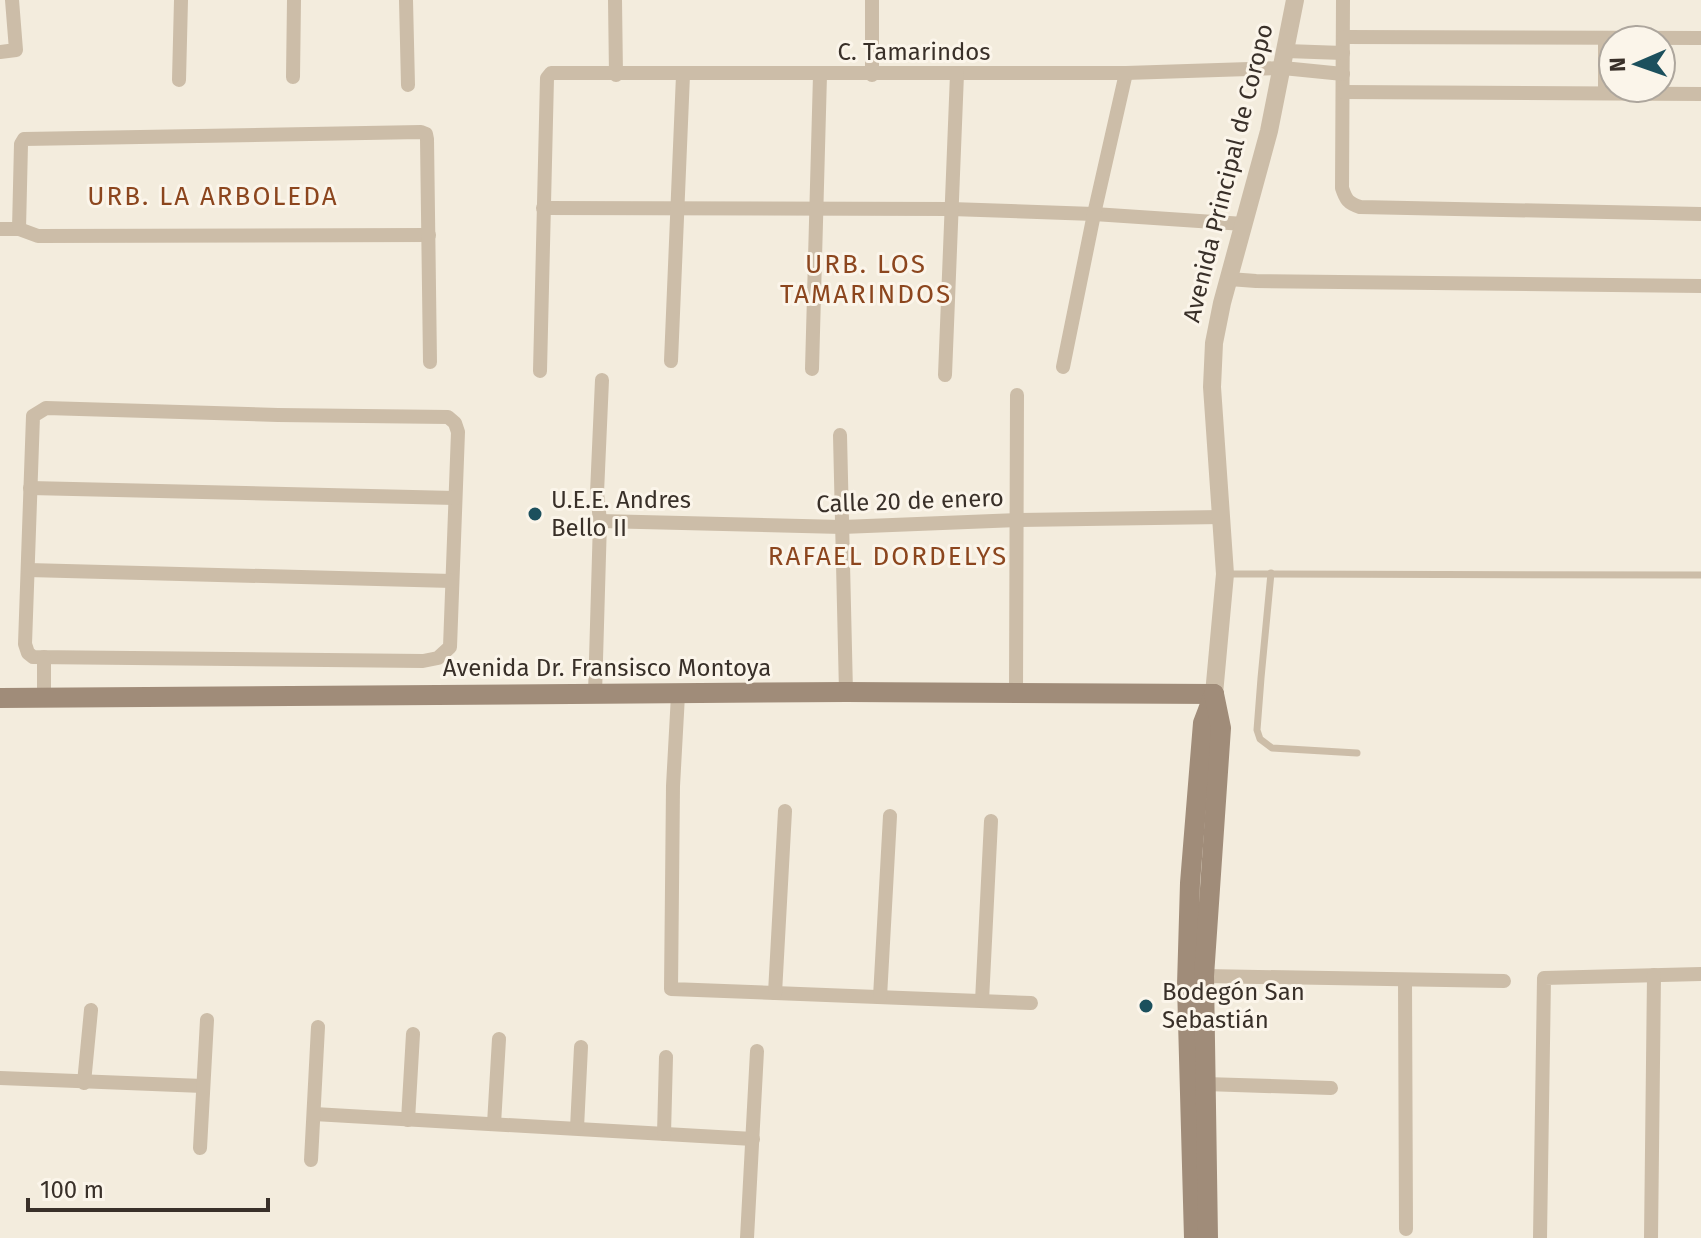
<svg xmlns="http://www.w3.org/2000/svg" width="1701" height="1238" viewBox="0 0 1701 1238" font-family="'Fira Sans',sans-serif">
<rect width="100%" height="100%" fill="#f3ecdd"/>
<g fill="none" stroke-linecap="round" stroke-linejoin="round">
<g stroke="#ccbda8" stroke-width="7">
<polyline points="1271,573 1261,678 1257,730 1260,739 1272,748 1357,753"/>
<polyline points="1227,574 1701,575"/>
</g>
<g stroke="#ccbda8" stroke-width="14">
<polyline points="406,0 408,85"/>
<polyline points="615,0 616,75"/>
<path d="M1343,0l-1,188c4,12 6,15 18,19l341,7"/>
<polyline points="1344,37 1701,38"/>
<polyline points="1286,51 1343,53"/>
<polyline points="0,52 16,50 12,0"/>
<polyline points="872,75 872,0"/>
<polyline points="293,77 294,0"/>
<polyline points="179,80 181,0"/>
<polyline points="1343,92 1701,94"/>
<polyline points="1605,93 1605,38"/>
<polyline points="543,208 951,209 1094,214 1244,224"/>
<polyline points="0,229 19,229 38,236 429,235"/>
<polyline points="19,229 21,144 24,139 421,132 426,134 427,139 430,362"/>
<polyline points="1229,279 1256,281 1701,286"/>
<polyline points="671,361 683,75"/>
<polyline points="1063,367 1094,214 1126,73"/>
<polyline points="812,369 820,75"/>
<polyline points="540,371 547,78 551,73 1126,73 1283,68 1343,74"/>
<polyline points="945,375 957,74"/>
<polygon points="46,408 278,415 448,417 455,423 458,432 450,647 438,658 423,661 33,657 28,653 25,644 33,416"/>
<polyline points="840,435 846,692"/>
<polyline points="30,488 455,498"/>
<polyline points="600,521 842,527 1019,520 1222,517"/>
<polyline points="28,570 452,581"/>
<polyline points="44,657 44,697"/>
<polyline points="1016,692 1017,395"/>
<polyline points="595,694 600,521 597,493 602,380"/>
<polyline points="678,695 673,786 671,989 1031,1003"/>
<polyline points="1204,976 1504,981"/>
<polyline points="1405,980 1406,1229"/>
<polyline points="775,993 785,811"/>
<polyline points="880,997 890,816"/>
<polyline points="982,1001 991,821"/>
<polyline points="0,1078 203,1086"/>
<polyline points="84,1083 91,1010"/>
<polyline points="1205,1084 1331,1088"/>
<polyline points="314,1114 753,1139"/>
<polyline points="408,1120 413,1034"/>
<polyline points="494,1124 499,1039"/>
<polyline points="577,1128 581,1047"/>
<polyline points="664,1134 666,1057"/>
<polyline points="200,1148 207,1020"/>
<polyline points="311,1160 318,1027"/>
<polyline points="747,1238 757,1051"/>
<polyline points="1540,1238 1544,978 1701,974"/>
<polyline points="1651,1238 1654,975"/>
</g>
<polyline stroke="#ccbda8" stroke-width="18" points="1214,694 1225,574 1212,387 1214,343 1222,303 1269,131 1295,0"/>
<g stroke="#a08c79" stroke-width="20">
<polyline points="0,698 846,692 1214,694"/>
<polyline points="1194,1238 1187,985 1190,883 1203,723 1214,694"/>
<polyline points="1208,1238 1204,976 1221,728 1214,694"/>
</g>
</g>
<g fill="#1c505d" stroke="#fbf5ea" stroke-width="3">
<circle cx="535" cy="514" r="8"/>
<circle cx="1146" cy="1006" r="8"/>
</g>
<g text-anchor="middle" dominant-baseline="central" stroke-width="6" stroke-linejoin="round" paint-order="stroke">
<g font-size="24" fill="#393029" stroke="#fbf5ea">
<text x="914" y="52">C. Tamarindos</text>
<text transform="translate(1228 173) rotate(-76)">Avenida Principal de Coropo</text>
<text transform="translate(910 501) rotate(-2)">Calle 20 de enero</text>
<text x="607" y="668">Avenida Dr. Fransisco Montoya</text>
</g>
<g font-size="24" fill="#393029" stroke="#fbf5ea" text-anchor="start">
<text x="551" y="500">U.E.E. Andres<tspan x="551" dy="28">Bello II</tspan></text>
<text x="1162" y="992">Bodegón San<tspan x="1162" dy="28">Sebastián</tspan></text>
</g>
<g font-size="26" letter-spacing="2" fill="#8c461e" stroke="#fbf5ea">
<text x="213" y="196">URB. LA ARBOLEDA</text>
<text x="866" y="264">URB. LOS<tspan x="866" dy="30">TAMARINDOS</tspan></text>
<text x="888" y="556">RAFAEL DORDELYS</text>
</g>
</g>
<g transform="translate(1637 64) rotate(268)"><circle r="38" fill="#fbf5ea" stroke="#ada69d" stroke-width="2"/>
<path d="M0-6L14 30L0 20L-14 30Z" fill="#1c505d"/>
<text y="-12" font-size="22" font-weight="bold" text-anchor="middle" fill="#393029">N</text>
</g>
<path d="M28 1198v12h240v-12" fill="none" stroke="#393029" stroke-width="4"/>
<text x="40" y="1198" font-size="24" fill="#393029" stroke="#fbf5ea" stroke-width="6" paint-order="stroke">100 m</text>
</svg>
